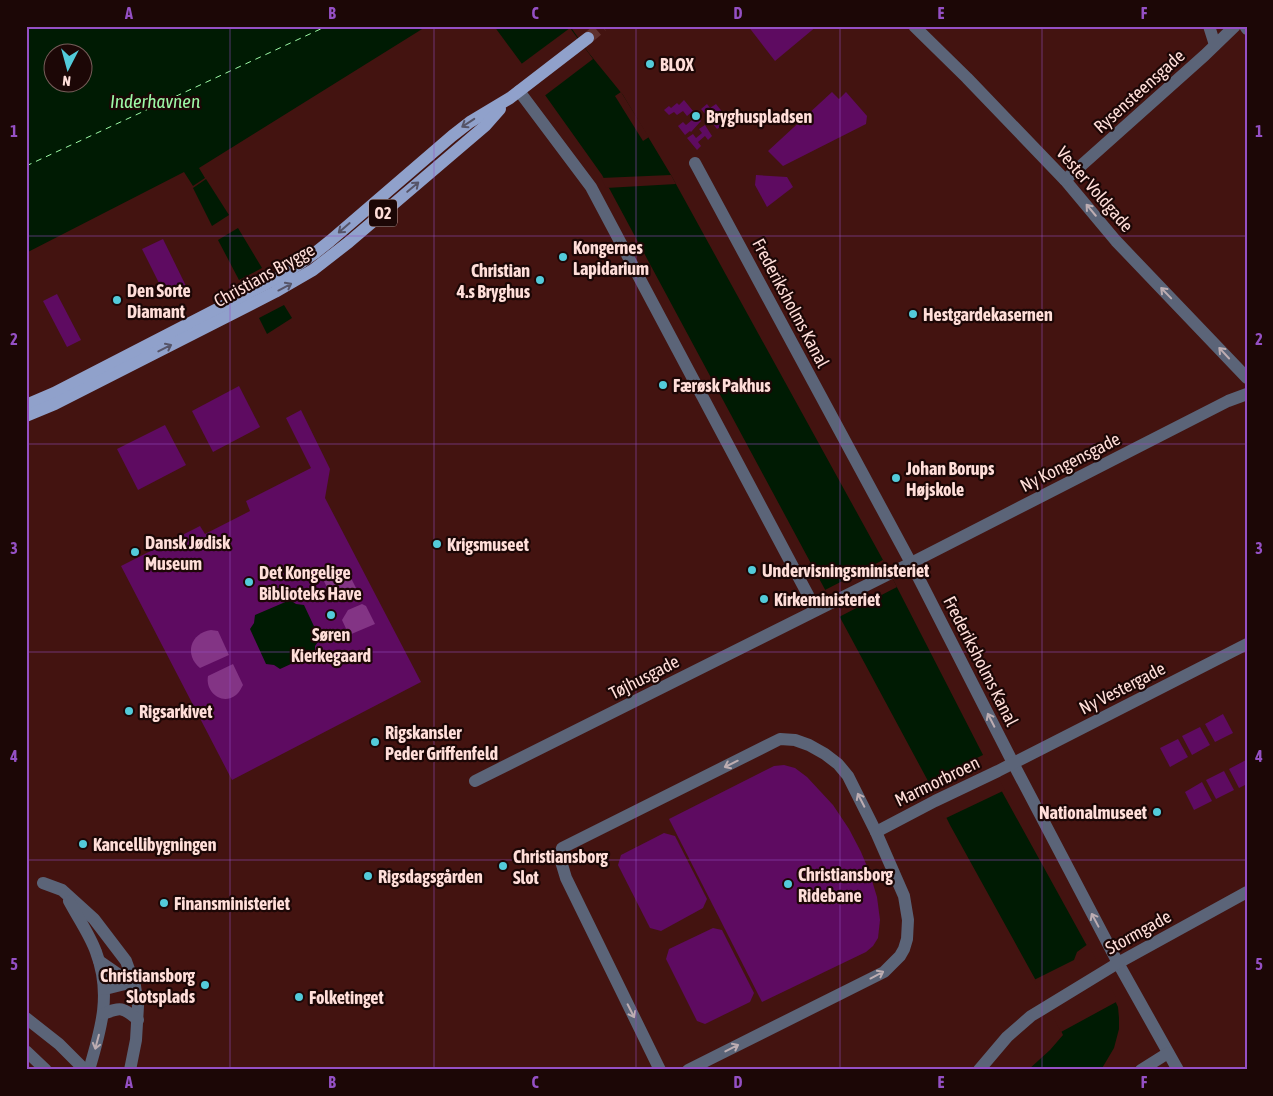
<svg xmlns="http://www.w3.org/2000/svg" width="1273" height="1096" viewBox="0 0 1273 1096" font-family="'Asap Condensed',sans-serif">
<rect width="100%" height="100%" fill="#431310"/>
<g fill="#5e0b61">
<polygon points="748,26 817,26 775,61"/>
<polygon points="832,92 839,99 846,92 867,116 866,124 783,166 768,151"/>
<polygon points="684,100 693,111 687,116 683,111 677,115 674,112 669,115 664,110 669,106 671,108 677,103 679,105"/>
<polygon points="707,104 710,108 716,104 724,114 718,119 723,125 717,129 709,119 714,114 711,111 706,115 701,109"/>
<polygon points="695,114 701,121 691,132 690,131 685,135 678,126 683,122 686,125 692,120 691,118"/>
<polygon points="705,125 712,136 708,140 705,136 698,142 701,146 697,150 687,138 693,134 696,138 702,133 699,129"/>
<polygon points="756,175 787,177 793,187 767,207 755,185"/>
<polygon points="163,239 186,286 166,297 142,249"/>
<polygon points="57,294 81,340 67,347 43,301"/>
<polygon points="239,386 260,427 213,452 192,411"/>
<polygon points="301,410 330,469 325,498 421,682 232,780 121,566 200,526 205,534 250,511 246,501 311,468 286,418"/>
<polygon points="165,425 186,465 138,490 117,449"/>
<polygon points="1223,714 1233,733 1215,742 1205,724"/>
<polygon points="1200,727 1210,745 1192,755 1182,736"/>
<polygon points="1178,739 1188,757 1170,767 1160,748"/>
<polygon points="1246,760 1247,784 1239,788 1229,769"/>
<polygon points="784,765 795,768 807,777 833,805 849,829 861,852 869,871 877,897 880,920 878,938 873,946 866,952 762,1002 669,819 774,766"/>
<polygon points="1224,771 1234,790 1216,799 1206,780"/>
<polygon points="1202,782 1212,801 1194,810 1185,792"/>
<polygon points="664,833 675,836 707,899 703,908 661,931 650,928 618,865 621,855"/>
<polygon points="713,928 722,930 754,993 750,1002 705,1024 697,1021 666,959 669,949"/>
</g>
<g fill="#833485">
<polygon points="348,572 358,592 358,595 345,601 333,601 324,581"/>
<polygon points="362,604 366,606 375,624 349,635 342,620 348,610"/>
<path d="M211,630l7,1 11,24 -29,13c-16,-13 -10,-35 11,-38z"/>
<path d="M233,664l10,21c-2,3 -3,7 -7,10 -14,11 -31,-3 -28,-19z"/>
</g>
<g fill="#001b03" fill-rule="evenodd">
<path d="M26,26h401l-228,142 6,10 -12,8 -9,-14 -158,81zM82,52v30h-30v-30z"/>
<polygon points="494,26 570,26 588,52 623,95 671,175 883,560 1000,788 1102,973 1118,1007 1119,1018 1119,1029 1114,1048 1101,1070 1028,1070 1050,1050 1063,1035 1050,1006 950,825 928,781 602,175 545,95"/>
<polygon points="206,179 229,215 212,226 193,188"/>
<polygon points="238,228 262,268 239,280 218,240"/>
<polygon points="284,305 292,318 267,334 259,318"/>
<polygon points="290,600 296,604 304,605 320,639 315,646 315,653 280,669 274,665 266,664 250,629 254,623 255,615"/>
</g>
<g fill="#431310">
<polygon points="570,28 593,59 543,97 520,65"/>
<polygon points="621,92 649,137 643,141 615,96"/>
<polygon points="671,175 676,184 606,188 601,178"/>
<polygon points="883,560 897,587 839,617 825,590"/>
<polygon points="985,754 1005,790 944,819 926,783"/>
<polygon points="1088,944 1118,1001 1061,1032 1034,980 1074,960 1077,952"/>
</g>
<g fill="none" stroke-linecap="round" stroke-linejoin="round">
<polyline stroke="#9dfaa7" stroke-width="1" stroke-dasharray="6 5" stroke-linecap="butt" points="26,166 327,26"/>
<polyline stroke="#5f312e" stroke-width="12" stroke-dasharray="12 6" stroke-linecap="butt" points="588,38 602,26"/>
<g stroke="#5b6478" stroke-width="12">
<polyline points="914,26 967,78 1065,180 1116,241 1247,378"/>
<polyline points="1209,26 1215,45"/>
<polyline points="1245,26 1247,29"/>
<polyline points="519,91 591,187 816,610"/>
<polyline points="695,163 911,563 1013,763 1118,963 1178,1070"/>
<polyline points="1065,180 1205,55 1235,26"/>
<polyline points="475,781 911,563 1228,401 1247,394"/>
<polyline points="876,832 935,801 998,771 1247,644"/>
<polyline points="43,883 62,890 94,919 126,961 135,986 138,1006 136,1040 130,1070"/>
<path d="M69,901c9,17 21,34 27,51 16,42 5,77 -7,118"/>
<polyline points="99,961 135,986"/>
<polyline points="105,989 125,984 135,986"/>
<path d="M103,1014c18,-7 20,-7 35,6"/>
<polyline points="26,1018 59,1044 85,1070"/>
<polyline points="26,1051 46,1070"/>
<polyline points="660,1070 566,878 560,858 562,848 780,739 795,740 809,745 825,754 838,764 848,776 876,832 904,896 908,920 907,939 904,949 900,956 884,972 688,1070"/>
<polyline points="979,1070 1007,1037 1031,1016 1118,963 1247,892"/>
<polyline points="1141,1070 1168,1053"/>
</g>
<g stroke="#90a1cb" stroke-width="12">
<polyline points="26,405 54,393 283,275 315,253 330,241 452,136 470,122 510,98 588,38"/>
<polyline points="26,416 55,404 275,292 313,270 349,242 485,126 500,109"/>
</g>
</g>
<defs><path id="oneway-shaft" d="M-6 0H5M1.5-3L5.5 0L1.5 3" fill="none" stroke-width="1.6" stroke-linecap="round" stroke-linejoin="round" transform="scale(1.25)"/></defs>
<g stroke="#565468">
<use href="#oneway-shaft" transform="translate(468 123) rotate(147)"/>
<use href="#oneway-shaft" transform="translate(413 187) rotate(-40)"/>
<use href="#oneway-shaft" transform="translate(344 228) rotate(139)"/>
<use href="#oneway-shaft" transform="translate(285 287) rotate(-28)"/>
<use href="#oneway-shaft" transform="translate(165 348) rotate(-27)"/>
</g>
<g stroke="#bdadb2">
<use href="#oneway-shaft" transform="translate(1091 210) rotate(-130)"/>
<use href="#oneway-shaft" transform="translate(1166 293) rotate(-134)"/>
<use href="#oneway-shaft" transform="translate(1224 353) rotate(-133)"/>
<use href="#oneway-shaft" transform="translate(991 720) rotate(-117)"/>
<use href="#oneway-shaft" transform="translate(731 764) rotate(154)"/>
<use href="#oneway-shaft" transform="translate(861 800) rotate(-117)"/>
<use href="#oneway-shaft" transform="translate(1095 920) rotate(-118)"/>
<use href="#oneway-shaft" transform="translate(877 975) rotate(-28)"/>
<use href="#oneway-shaft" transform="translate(631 1011) rotate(63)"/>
<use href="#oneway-shaft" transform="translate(97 1042) rotate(105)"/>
<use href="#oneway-shaft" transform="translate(732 1048) rotate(-27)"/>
</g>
<path fill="none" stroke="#9550c4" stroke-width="1" stroke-opacity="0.55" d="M230,26v1044M434,26v1044M636,26v1044M840,26v1044M1042,26v1044M26,236h1221M26,444h1221M26,652h1221M26,860h1221"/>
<g fill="#53cbda" stroke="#1c0706" stroke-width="2">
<circle cx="650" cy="64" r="5"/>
<circle cx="696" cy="116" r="5"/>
<circle cx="563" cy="257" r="5"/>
<circle cx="540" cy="280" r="5"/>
<circle cx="117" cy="300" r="5"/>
<circle cx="913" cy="314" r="5"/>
<circle cx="663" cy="385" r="5"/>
<circle cx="896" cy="478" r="5"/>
<circle cx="437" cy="544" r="5"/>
<circle cx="135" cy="552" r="5"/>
<circle cx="752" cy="570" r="5"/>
<circle cx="249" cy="582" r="5"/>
<circle cx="764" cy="599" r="5"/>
<circle cx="331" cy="615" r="5"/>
<circle cx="129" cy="711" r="5"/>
<circle cx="375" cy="742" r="5"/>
<circle cx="1157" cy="812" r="5"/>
<circle cx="83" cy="844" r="5"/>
<circle cx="503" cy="866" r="5"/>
<circle cx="368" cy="876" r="5"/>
<circle cx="788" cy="884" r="5"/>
<circle cx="164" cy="903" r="5"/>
<circle cx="205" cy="985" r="5"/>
<circle cx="299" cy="997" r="5"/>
</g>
<g text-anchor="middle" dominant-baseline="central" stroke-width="4.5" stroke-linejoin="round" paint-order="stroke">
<rect fill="#1c0706" stroke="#bb9e9a" stroke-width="1" x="369" y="199.5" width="28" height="27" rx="4"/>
<g font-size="16" font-weight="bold" fill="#ffded9">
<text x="383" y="213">O2</text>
</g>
<g font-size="18" font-weight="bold" fill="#ffded9" stroke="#1c0706" text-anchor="start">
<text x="660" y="64">BLOX</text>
<text x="706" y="116">Bryghuspladsen</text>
<text x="573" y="247">Kongernes<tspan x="573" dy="21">Lapidarium</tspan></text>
<text x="530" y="270" text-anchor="end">Christian<tspan x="530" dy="21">4.s Bryghus</tspan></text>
<text x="127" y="290">Den Sorte<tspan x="127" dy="21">Diamant</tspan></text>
<text x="923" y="314">Hestgardekasernen</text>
<text x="673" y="385">Færøsk Pakhus</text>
<text x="906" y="468">Johan Borups<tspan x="906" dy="21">Højskole</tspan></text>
<text x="145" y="542">Dansk Jødisk<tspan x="145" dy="21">Museum</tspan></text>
<text x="447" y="544">Krigsmuseet</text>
<text x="762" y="570">Undervisningsministeriet</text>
<text x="259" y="572">Det Kongelige<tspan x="259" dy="21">Biblioteks Have</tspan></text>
<text x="774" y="599">Kirkeministeriet</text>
<text x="331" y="634" text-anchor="middle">Søren<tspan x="331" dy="21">Kierkegaard</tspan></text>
<text x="139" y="711">Rigsarkivet</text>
<text x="385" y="732">Rigskansler<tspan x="385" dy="21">Peder Griffenfeld</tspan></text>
<text x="1147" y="812" text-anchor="end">Nationalmuseet</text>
<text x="93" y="844">Kancellibygningen</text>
<text x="513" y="856">Christiansborg<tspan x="513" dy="21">Slot</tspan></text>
<text x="798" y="874">Christiansborg<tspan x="798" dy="21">Ridebane</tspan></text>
<text x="378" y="876">Rigsdagsgården</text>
<text x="174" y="903">Finansministeriet</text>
<text x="195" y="975" text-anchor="end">Christiansborg<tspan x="195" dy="21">Slotsplads</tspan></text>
<text x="309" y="997">Folketinget</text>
</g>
<g font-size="18" fill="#ffded9" stroke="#1c0706">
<text transform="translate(1139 91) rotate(-42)">Rysensteensgade</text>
<text transform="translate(1095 189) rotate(49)">Vester Voldgade</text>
<text transform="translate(264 275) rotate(-29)">Christians Brygge</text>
<text transform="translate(791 303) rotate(62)">Frederiksholms Kanal</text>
<text transform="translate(1070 462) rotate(-27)">Ny Kongensgade</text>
<text transform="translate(981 661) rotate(63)">Frederiksholms Kanal</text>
<text transform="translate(644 677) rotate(-27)">Tøjhusgade</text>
<text transform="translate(1122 688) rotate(-27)">Ny Vestergade</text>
<text transform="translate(937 781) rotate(-26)">Marmorbroen</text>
<text transform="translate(1138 932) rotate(-29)">Stormgade</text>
</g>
<g font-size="19" font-style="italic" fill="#9dfaa7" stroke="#1c0706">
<text x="155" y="101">Inderhavnen</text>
</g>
</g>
<rect width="1273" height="1096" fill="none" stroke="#1c0706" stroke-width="55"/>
<g transform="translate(68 68) rotate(186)"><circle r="24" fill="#1c0706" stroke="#775d5a"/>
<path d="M0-4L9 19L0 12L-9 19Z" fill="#53cbda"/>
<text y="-8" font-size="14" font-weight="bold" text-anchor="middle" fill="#ffded9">N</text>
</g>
<rect x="28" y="28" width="1218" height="1040" fill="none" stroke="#9550c4" stroke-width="2"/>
<g font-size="16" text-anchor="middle" font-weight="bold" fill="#9550c4">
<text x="129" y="19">A</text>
<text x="332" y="19">B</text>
<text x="535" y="19">C</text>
<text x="738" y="19">D</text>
<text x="941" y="19">E</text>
<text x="1144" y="19">F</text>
<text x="14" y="137">1</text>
<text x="1259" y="137">1</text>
<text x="14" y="345">2</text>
<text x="1259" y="345">2</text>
<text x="14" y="554">3</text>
<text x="1259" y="554">3</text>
<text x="14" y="762">4</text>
<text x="1259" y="762">4</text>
<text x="14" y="970">5</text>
<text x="1259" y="970">5</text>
<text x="129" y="1088">A</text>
<text x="332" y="1088">B</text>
<text x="535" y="1088">C</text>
<text x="738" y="1088">D</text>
<text x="941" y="1088">E</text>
<text x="1144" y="1088">F</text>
</g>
</svg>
